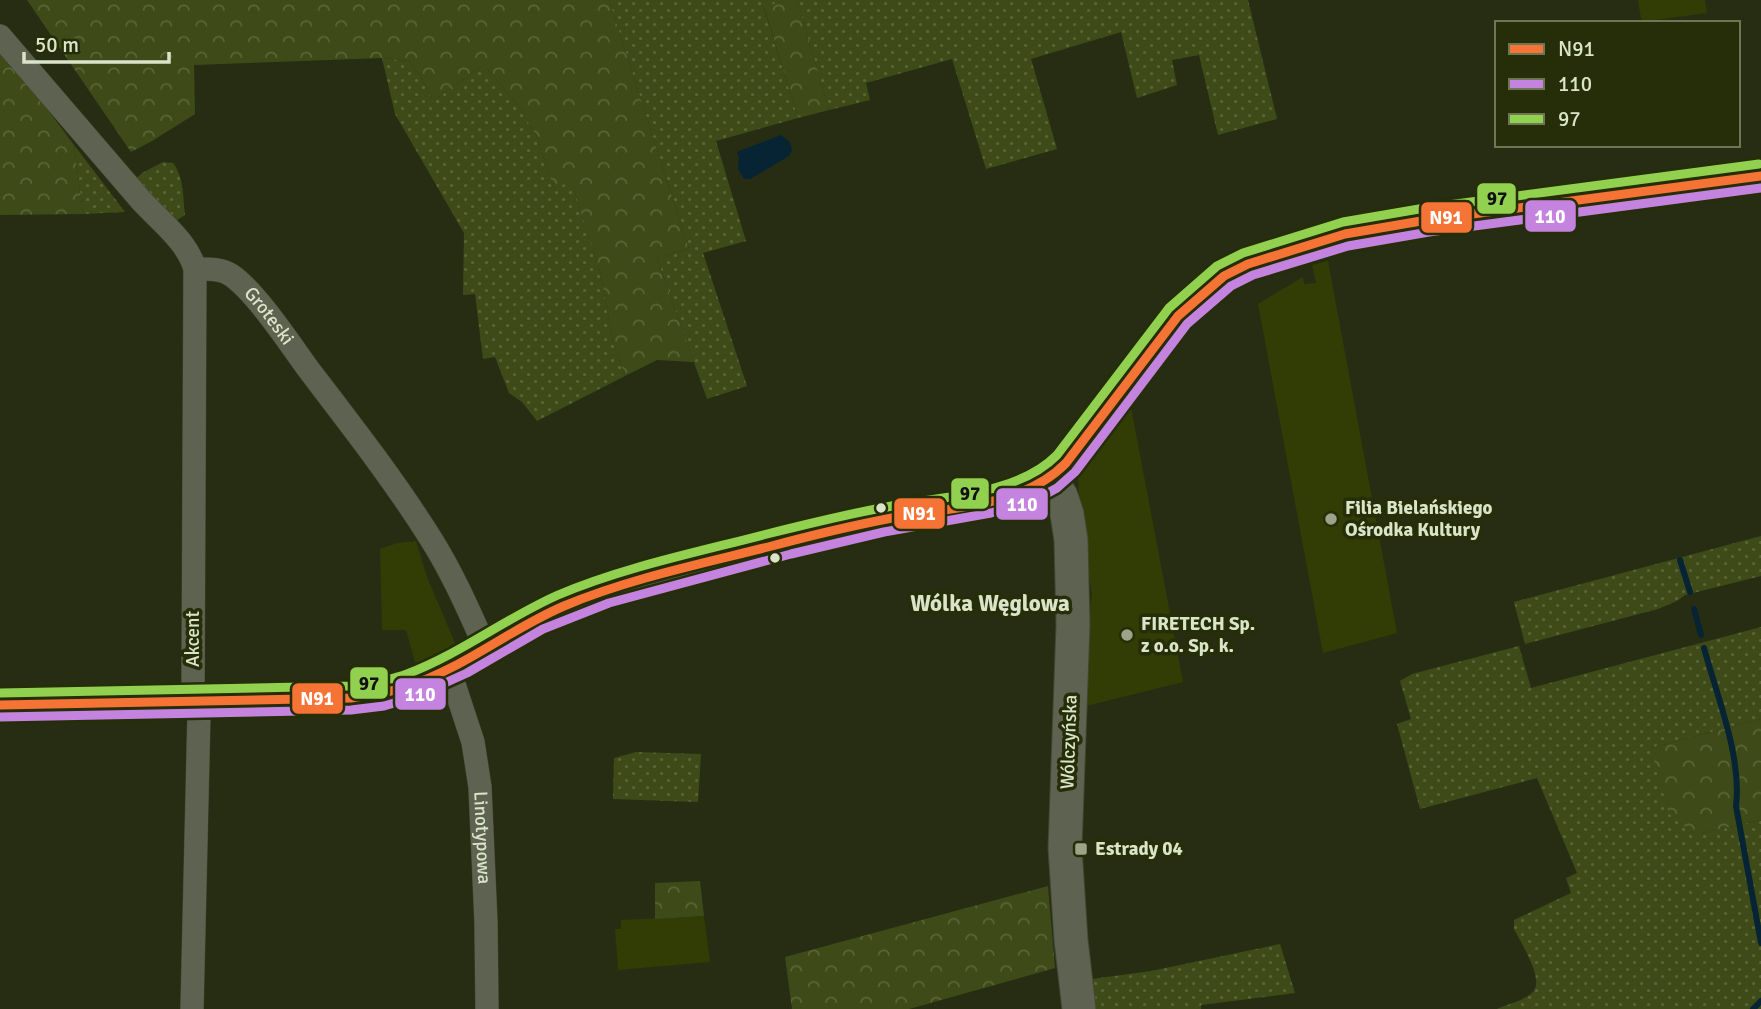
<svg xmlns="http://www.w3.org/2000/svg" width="1761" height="1009" viewBox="0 0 1761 1009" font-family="Signika,sans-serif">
<defs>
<pattern id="grass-dots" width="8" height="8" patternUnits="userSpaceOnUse" patternTransform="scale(1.75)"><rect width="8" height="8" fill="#3e4b18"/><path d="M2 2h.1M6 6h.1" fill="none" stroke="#596538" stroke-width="1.8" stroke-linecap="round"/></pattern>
<pattern id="forest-crowns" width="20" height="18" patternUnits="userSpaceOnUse" patternTransform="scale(1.75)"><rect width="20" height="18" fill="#3e4b18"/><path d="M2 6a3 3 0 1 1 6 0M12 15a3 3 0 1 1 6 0" fill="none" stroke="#596538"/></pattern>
</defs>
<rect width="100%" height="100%" fill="#272d12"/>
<g fill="#313d04">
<polygon points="1638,0 1705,0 1707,13 1647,21 1641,19"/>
<polygon points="1328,261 1397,633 1323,653 1258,304 1303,277 1304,284 1316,283 1312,265"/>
<polygon points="1130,402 1183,682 1086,706 1089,612 1092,596 1079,503 1078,473"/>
<polygon points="416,541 427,577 455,643 417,669 406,630 382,630 380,549 397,543"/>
<polygon points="704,916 710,962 618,970 615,929 621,929 621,920"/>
</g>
<g fill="url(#grass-dots)">
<polygon points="609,0 786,0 764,8 798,118 716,141 746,241 703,253 747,386 707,399 657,258 689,249"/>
<polygon points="797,0 1248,0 1277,119 1218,135 1199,55 1172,60 1177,85 1137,98 1121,32 1031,59 1057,149 986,169 952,59 866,83 870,100 829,110"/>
<polygon points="382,58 409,61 420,75 433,101 484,65 518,105 537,137 554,189 571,180 600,271 613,342 625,376 537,421 522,402 509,393 495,357 483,359 475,294 463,295 464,233 395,114"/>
<polygon points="74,145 125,212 83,214"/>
<path d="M163,162l10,1c11,14 10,35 12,52l-8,5 -8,-2 -34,-38 7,-7z"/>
<polygon points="1761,536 1761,576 1685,595 1677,601 1658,609 1525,644 1514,602"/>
<path d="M1761,627v92l-110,29 51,85 59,-13v189h-264c10,-5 26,-8 35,-16 14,-12 -11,-50 -18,-64v-9l57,-27 -5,-15 11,-5 -40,-95 -117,31 -23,-85 14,-5 -11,-38 12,-7 107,-28 12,42z"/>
<polygon points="636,752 701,754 698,802 613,799 614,758"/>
<polygon points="1280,944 1295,993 1201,1005 1201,1009 1095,1009 1092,979 1151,971"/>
</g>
<g fill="url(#forest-crowns)">
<polygon points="27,0 609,0 689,249 657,258 694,362 657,360 625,376 613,342 600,271 571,181 554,189 537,137 518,105 484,65 433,101 420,75 409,61 382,58 194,65 195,114 152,141 131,152"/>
<polygon points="786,0 797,0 829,110 798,118 764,7"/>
<polygon points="0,49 18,70 74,145 83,214 0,215"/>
<polygon points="1761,719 1761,820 1702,833 1684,826 1669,814 1651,748"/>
<polygon points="700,881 704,916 655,919 655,883"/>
<polygon points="1048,886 1055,968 909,1009 792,1009 785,957"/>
</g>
<polygon fill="#062434" points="781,135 790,142 792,150 789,156 750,179 744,179 738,169 739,157 737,152"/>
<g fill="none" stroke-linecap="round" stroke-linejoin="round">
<g stroke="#062434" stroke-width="6">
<polyline points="1680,560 1690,592"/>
<polyline points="1694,609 1701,635"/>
<path d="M1704,648c13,48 38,109 32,158l25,137"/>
<polyline points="1753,1009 1761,1001"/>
</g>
<defs>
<g id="street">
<path d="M0,36c47,54 93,108 139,162 19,22 48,42 56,71l-2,419 6,25 -7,296"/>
<path id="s1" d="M195,269c12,0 25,-1 36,6 25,17 59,69 78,95 42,55 85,110 122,169 22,35 38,72 55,110"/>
<path id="s2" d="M449,669l24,73 7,45 6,136 1,86"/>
</g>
<g id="secondary">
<polyline points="1050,479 1061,496 1067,514 1071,540 1073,625 1065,848 1071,940 1079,1009"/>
<path d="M0,705l351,-7c84,-4 139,-62 213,-92 53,-22 112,-34 168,-50 49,-13 100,-25 150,-36 50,-11 121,-14 165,-40 7,-4 13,-11 19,-17l112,-147 46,-40 24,-12 97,-30 82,-14 334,-44"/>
</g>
</defs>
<use href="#street" stroke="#414733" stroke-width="24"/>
<use href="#secondary" stroke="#414733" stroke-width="35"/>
<use href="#street" stroke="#5e6351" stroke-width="23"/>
<use href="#secondary" stroke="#5e6351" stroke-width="33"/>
<defs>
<path id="bus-1" d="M0,705l351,-7c20,-3 38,-5 57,-12 56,-18 102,-57 156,-80 64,-27 136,-42 204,-59 41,-11 82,-21 124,-29 58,-11 130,-10 174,-55l112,-147 46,-40 24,-12 97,-30 82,-14 334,-44"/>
<polyline id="bus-2" points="0,717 351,710 384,706 414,697 467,673 543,629 609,603 791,554 884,532 991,513 1035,500 1057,488 1075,472 1187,324 1231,286 1253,275 1348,246 1429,232 1761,188"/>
<path id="bus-3" d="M0,693l350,-7c20,-3 39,-5 57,-12 53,-20 99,-56 151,-79 66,-28 140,-43 209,-61 40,-10 80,-20 120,-27 53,-11 130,-11 170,-52l112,-147 48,-42 26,-13 100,-31 82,-14 334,-44"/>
</defs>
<use href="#bus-1" stroke="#252e08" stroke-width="14"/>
<use href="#bus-2" stroke="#252e08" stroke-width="14"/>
<use href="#bus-3" stroke="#252e08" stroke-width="14"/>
<use href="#bus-1" stroke="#f57335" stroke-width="9"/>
<use href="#bus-2" stroke="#c483df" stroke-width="9"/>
<use href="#bus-3" stroke="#92d050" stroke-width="9"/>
</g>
<g fill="#dbe3c9" stroke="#252e08" stroke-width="2.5">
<circle cx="881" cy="508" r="6"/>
<circle cx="775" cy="558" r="6"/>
</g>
<g fill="#9ca389" stroke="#252e08" stroke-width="2.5">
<circle cx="1331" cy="519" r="7"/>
<circle cx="1127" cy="635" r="7"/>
<rect x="1074" y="842" width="14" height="14" rx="3.5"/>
</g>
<g text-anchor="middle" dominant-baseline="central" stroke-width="7" stroke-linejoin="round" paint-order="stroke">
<g font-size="19" fill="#dbe3c9" stroke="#252e08">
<text stroke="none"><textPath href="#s1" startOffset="93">Groteski</textPath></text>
<text transform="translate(193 639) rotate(-90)">Akcent</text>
<text transform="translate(1069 742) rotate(-88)">Wólczyńska</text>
<text stroke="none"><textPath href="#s2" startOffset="173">Linotypowa</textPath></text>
</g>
<g font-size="19" font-weight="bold" fill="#dbe3c9" stroke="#252e08" text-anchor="start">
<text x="1345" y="508">Filia Bielańskiego<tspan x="1345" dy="22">Ośrodka Kultury</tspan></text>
<text x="1141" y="624">FIRETECH Sp.<tspan x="1141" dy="22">z o.o. Sp. k.</tspan></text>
<text x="1095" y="849">Estrady 04</text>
</g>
<g font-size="23" font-weight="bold" fill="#dbe3c9" stroke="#252e08">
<text x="990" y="603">Wólka Węglowa</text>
</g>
</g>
<g stroke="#252e08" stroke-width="2.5">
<rect x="1476" y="182" width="41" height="33" rx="7" fill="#92d050"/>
<rect x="1524" y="199" width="53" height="34" rx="7" fill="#c483df"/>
<rect x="1420" y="201" width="53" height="33" rx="7" fill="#f57335"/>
<rect x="950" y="477" width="40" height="33" rx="7" fill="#92d050"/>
<rect x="995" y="487" width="54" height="34" rx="7" fill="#c483df"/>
<rect x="893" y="497" width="53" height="33" rx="7" fill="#f57335"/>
<rect x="349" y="666" width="40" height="34" rx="7" fill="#92d050"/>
<rect x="394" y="677" width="53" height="34" rx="7" fill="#c483df"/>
<rect x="291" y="682" width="53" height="33" rx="7" fill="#f57335"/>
</g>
<g font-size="19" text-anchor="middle" font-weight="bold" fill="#fff">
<text x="1550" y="223">110</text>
<text x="1446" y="224">N91</text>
<text x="1022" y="511">110</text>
<text x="919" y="520">N91</text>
<text x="420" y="701">110</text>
<text x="317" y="705">N91</text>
</g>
<g font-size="19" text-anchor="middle" font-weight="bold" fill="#111">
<text x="1497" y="205">97</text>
<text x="970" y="500">97</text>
<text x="369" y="690">97</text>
</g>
<rect x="1495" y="21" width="245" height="126" fill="#252e08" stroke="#6e7655" stroke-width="2"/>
<rect x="1509" y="44" width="35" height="10" fill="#f57335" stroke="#6e7655" stroke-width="2"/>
<text x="1558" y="56" font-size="21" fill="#dbe3c9">N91</text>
<rect x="1509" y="79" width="35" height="10" fill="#c483df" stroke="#6e7655" stroke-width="2"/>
<text x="1558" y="91" font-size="21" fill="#dbe3c9">110</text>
<rect x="1509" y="114" width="35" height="10" fill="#92d050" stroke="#6e7655" stroke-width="2"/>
<text x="1558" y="126" font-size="21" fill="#dbe3c9">97</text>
<path d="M24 52v10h145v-10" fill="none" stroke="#dbe3c9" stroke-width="3.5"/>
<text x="35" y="52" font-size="21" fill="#dbe3c9" stroke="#252e08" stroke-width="5" paint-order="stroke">50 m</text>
</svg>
